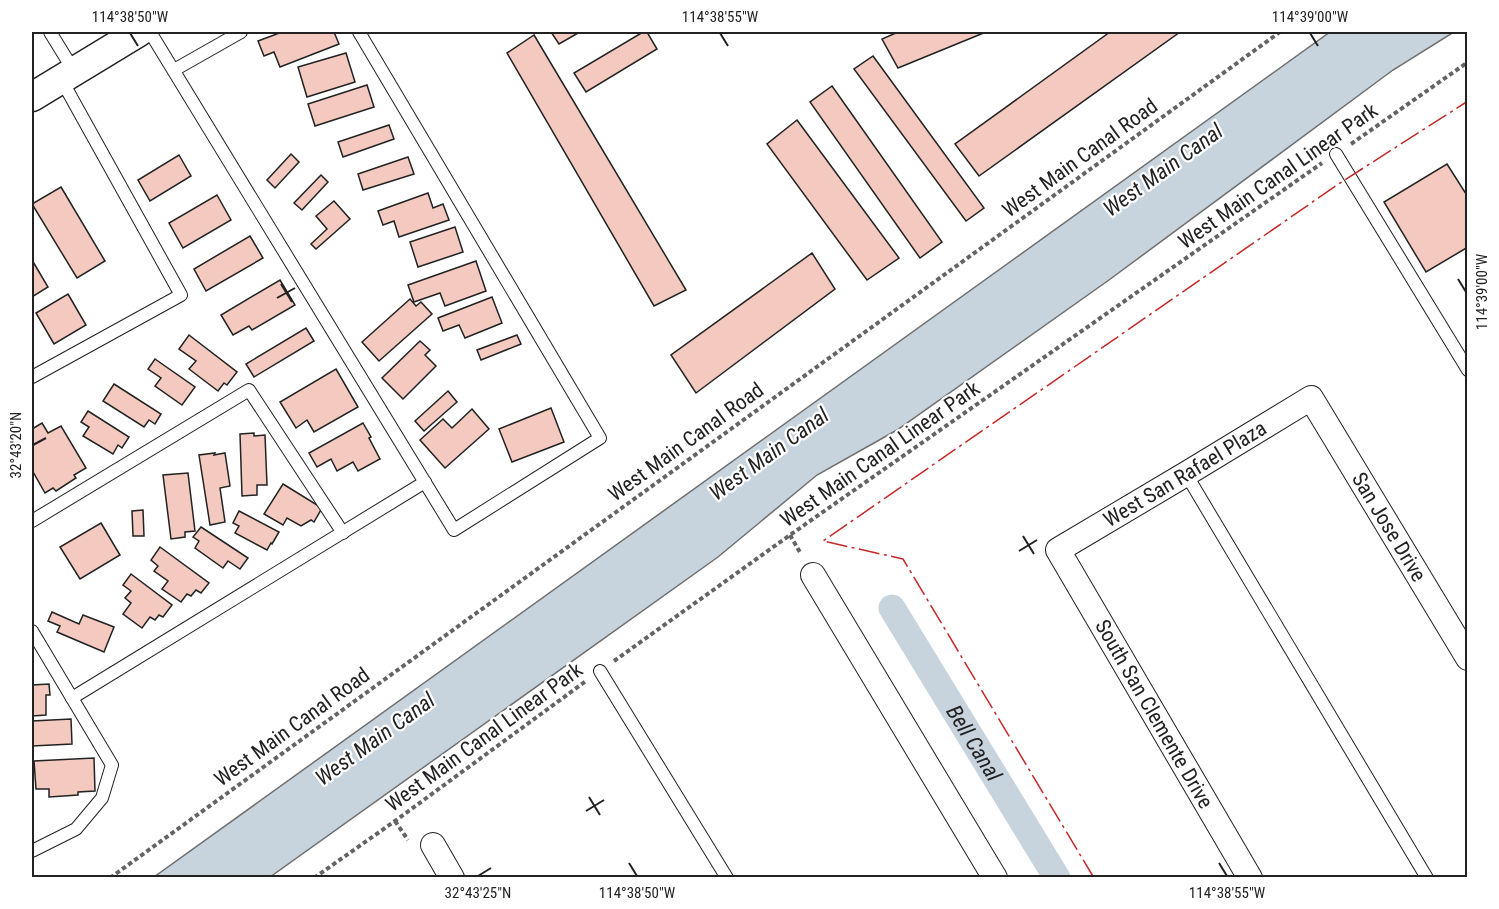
<svg xmlns="http://www.w3.org/2000/svg" width="1499" height="909" viewBox="0 0 1499 909" font-family="'Roboto Condensed',sans-serif">
<rect width="100%" height="100%" fill="#fff"/>
<polygon fill="#c7d3dd" stroke="#6f6f6f" stroke-width="1.5" points="1330,32 1454,32 1393,70 1109,280 897,430 817,475 718,557 270,877 154,877"/>
<g fill="none" stroke-linecap="round" stroke-linejoin="round">
<path stroke="#c7d3dd" stroke-width="27" id="s1" d="M892,608l165,270"/>
</g>
<g fill="#f3c9c0" stroke="#222" stroke-width="1.5">
<polygon points="282,32 334,32 339,44 280,67 274,52 264,56 258,41"/>
<polygon points="551,32 580,32 559,44"/>
<polygon points="643,32 647,32 657,49 586,92 574,73"/>
<polygon points="898,32 986,32 898,68 882,39"/>
<polygon points="1110,32 1180,32 979,176 955,144"/>
<polygon points="534,35 686,290 654,306 507,53"/>
<polygon points="346,53 355,82 307,97 298,67"/>
<polygon points="873,56 984,208 966,221 854,69"/>
<polygon points="367,85 374,107 315,126 308,104"/>
<polygon points="832,86 942,242 920,258 810,102"/>
<polygon points="797,120 899,258 867,280 767,144"/>
<polygon points="389,125 394,139 343,157 338,142"/>
<polygon points="291,154 299,162 275,188 267,180"/>
<polygon points="179,155 191,176 150,201 138,180"/>
<polygon points="408,157 414,174 363,190 358,174"/>
<polygon points="1447,164 1468,197 1468,247 1426,272 1384,202"/>
<polygon points="321,175 328,182 302,210 294,203"/>
<polygon points="61,187 105,261 77,278 32,204"/>
<polygon points="428,193 433,208 443,204 449,220 399,237 394,221 383,225 378,211"/>
<polygon points="217,195 231,220 183,248 169,223"/>
<polygon points="334,201 350,219 316,249 311,244 327,229 316,216"/>
<polygon points="455,227 463,252 418,267 410,242"/>
<polygon points="250,236 263,258 206,291 194,269"/>
<polygon points="812,253 835,289 696,393 671,355"/>
<polygon points="32,260 48,287 32,297"/>
<polygon points="476,261 486,291 445,306 440,293 414,302 408,285"/>
<polygon points="280,280 295,305 252,330 249,326 233,335 221,315"/>
<polygon points="68,294 86,325 54,344 36,313"/>
<polygon points="492,297 502,323 465,338 459,325 443,331 438,318"/>
<polygon points="410,299 416,306 421,302 432,314 379,361 362,342"/>
<polygon points="306,328 314,341 254,377 246,364"/>
<polygon points="189,335 237,372 227,385 224,383 218,391 189,369 196,361 179,349"/>
<polygon points="517,335 521,344 481,360 477,350"/>
<polygon points="420,341 430,350 425,355 436,366 403,399 382,378"/>
<polygon points="155,359 195,387 182,405 155,386 161,378 148,369"/>
<polygon points="336,369 358,407 314,432 307,420 296,428 280,402"/>
<polygon points="114,384 161,414 155,424 149,420 144,427 103,401"/>
<polygon points="448,391 457,402 424,431 415,421"/>
<polygon points="551,408 564,442 512,462 499,429"/>
<polygon points="472,409 489,429 445,468 420,440 443,419 452,428"/>
<polygon points="88,411 129,437 122,448 118,445 113,454 83,436 89,427 81,422"/>
<polygon points="42,423 48,433 61,426 86,468 74,475 76,478 56,491 53,488 45,493 32,470 32,429"/>
<polygon points="363,423 371,437 369,438 380,459 358,471 353,462 337,471 331,459 317,467 309,453"/>
<polygon points="254,433 254,436 265,435 267,485 257,485 257,495 242,496 240,434"/>
<polygon points="215,453 214,455 225,453 230,486 220,488 225,522 210,525 199,455"/>
<polygon points="188,473 195,531 185,532 185,537 171,539 163,475"/>
<polygon points="283,484 322,508 314,522 311,520 301,526 287,518 283,525 264,514"/>
<polygon points="143,510 144,536 133,536 132,511"/>
<polygon points="239,511 279,532 272,544 271,543 267,550 235,533 239,526 233,523"/>
<polygon points="101,523 120,555 80,579 60,547"/>
<polygon points="201,527 248,558 240,569 228,561 223,568 195,548 199,541 193,537"/>
<polygon points="160,547 209,583 201,593 196,590 191,596 187,594 181,602 162,589 168,581 154,571 158,566 151,560"/>
<polygon points="131,574 172,605 163,617 159,615 155,620 150,617 142,628 123,614 131,603 125,598 131,591 123,585"/>
<polygon points="52,612 79,624 83,615 114,627 104,652 57,632 60,626 48,621"/>
<polygon points="49,684 50,695 46,695 46,715 32,716 32,685"/>
<polygon points="71,719 72,744 32,746 32,721"/>
<polygon points="94,758 95,791 78,792 78,795 49,797 49,789 36,789 34,761"/>
</g>
<g fill="none" stroke-linecap="round" stroke-linejoin="round">
<defs>
<g id="service">
<polyline points="50,32 74,71"/>
<polyline points="150,32 454,530 600,438 359,32"/>
<polyline points="174,70 241,32"/>
<polyline points="1336,154 1468,370"/>
<polyline points="32,377 181,295 61,79"/>
<polyline points="1186,474 1427,878"/>
<polyline points="32,521 249,390 343,533"/>
<polyline points="32,631 112,765 102,798 76,829 32,851"/>
<polyline points="600,671 727,878"/>
<polyline points="72,698 425,482"/>
</g>
<g id="minor">
<polyline points="813,575 995,878"/>
<polyline points="433,845 452,878"/>
<path id="s2" d="M1250,878l-192,-328 128,-76 125,-76 157,260"/>
</g>
<polyline id="tertiary" points="32,97 139,32"/>
</defs>
<use href="#service" stroke="#222" stroke-width="14"/>
<use href="#minor" stroke="#222" stroke-width="26"/>
<use href="#tertiary" stroke="#222" stroke-width="31"/>
<g stroke="#646464" stroke-width="4" stroke-dasharray="4.5 3" stroke-linecap="butt">
<polyline points="1351,144 1468,62"/>
<polyline points="790,535 801,554"/>
<polyline points="614,661 790,535 1322,163"/>
<polyline points="395,821 408,840"/>
<polyline points="110,878 1280,32"/>
<polyline points="314,878 395,821 586,681"/>
</g>
<use href="#service" stroke="#fff" stroke-width="12"/>
<use href="#minor" stroke="#fff" stroke-width="24"/>
<use href="#tertiary" stroke="#fff" stroke-width="28"/>
<polyline stroke="#c62828" stroke-width="1.5" stroke-dasharray="21 4.5 3 4.5" stroke-linecap="butt" points="1094,878 903,559 823,541 1340,183 1468,101"/>
</g>
<path fill="none" stroke="#222" stroke-width="2" d="M130,33l8,13M720,33l8,13M1310,33l8,13M1458,279l8,13M281,284l11,18M277,298l18,-10M33,445l13,-7M1023,536l11,18M1019,551l18,-11M589,797l11,18M586,811l18,-11M629,863l8,13M1219,863l8,13M478,876l13,-8"/>
<g text-anchor="middle" dominant-baseline="central" stroke-width="4.5" stroke-linejoin="round" paint-order="stroke">
<g font-size="21" fill="#222" stroke="#fff">
<text transform="translate(1080 158) rotate(-36)">West Main Canal Road</text>
<text transform="translate(1278 176) rotate(-35)">West Main Canal Linear Park</text>
<text transform="translate(686 442) rotate(-36)">West Main Canal Road</text>
<text transform="translate(880 454) rotate(-35)">West Main Canal Linear Park</text>
<text stroke="none"><textPath href="#s2" startOffset="528">West San Rafael Plaza</textPath></text>
<text stroke="none"><textPath href="#s2" startOffset="826">San Jose Drive</textPath></text>
<text transform="translate(1154 714) rotate(60)">South San Clemente Drive</text>
<text transform="translate(292 727) rotate(-36)">West Main Canal Road</text>
<text transform="translate(484 737) rotate(-36)">West Main Canal Linear Park</text>
</g>
<g font-size="22" font-style="italic" fill="#222" stroke="#fff">
<text transform="translate(1163 170) rotate(-36)">West Main Canal</text>
<text transform="translate(769 454) rotate(-36)">West Main Canal</text>
<text transform="translate(375 739) rotate(-36)">West Main Canal</text>
<text stroke="none"><textPath href="#s1" startOffset="158">Bell Canal</textPath></text>
</g>
</g>
<rect width="1499" height="909" fill="none" stroke="#ffffff" stroke-width="66"/>
<rect x="33" y="33" width="1433" height="843" fill="none" stroke="#222" stroke-width="2"/>
<g font-size="15" text-anchor="middle" fill="#222">
<text x="130" y="22">114°38'50"W</text>
<text x="720" y="22">114°38'55"W</text>
<text x="1310" y="22">114°39'00"W</text>
<text transform="translate(1482 292) rotate(-90)" y="5">114°39'00"W</text>
<text transform="translate(16 445) rotate(-90)" y="5">32°43'20"N</text>
<text x="478" y="898">32°43'25"N</text>
<text x="637" y="898">114°38'50"W</text>
<text x="1227" y="898">114°38'55"W</text>
</g>
</svg>
